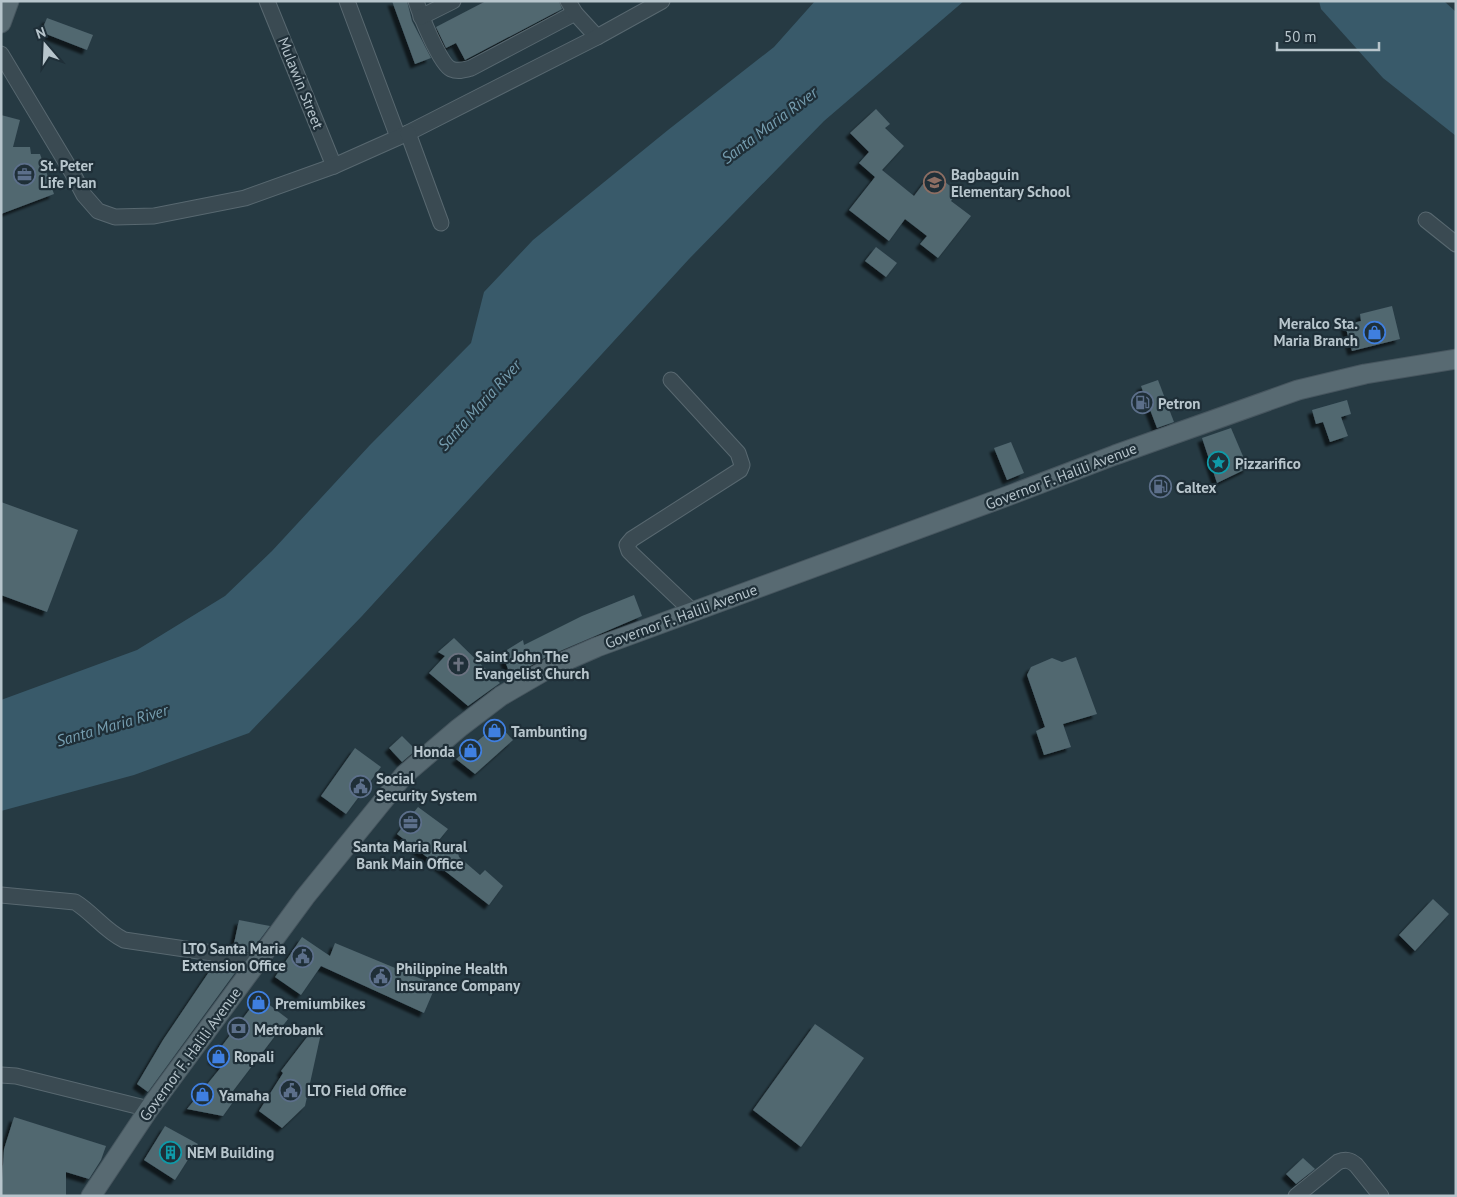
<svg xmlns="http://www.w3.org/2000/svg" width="1457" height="1197" viewBox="0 0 1457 1197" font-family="'PT Sans',sans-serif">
<defs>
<filter id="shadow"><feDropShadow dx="-4.5" dy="4.5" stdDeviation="1" flood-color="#0009"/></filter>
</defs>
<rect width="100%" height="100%" fill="#263a43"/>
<g fill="#395a6a">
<polygon points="815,1 964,1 824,121 689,259 362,616 249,733 134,775 1,811 1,700 137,650 225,596 272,551 370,445 471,343 484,292 533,240 668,130 774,47"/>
<polygon points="1319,1 1444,1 1456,12 1456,136 1383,78 1321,9"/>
</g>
<g fill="#516770" filter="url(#shadow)">
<polygon points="392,1 407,1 412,21 431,58 415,64"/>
<polygon points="486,1 559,1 562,9 465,60 456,43 446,48 436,27"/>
<polygon points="47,18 93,35 87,50 41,32"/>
<polygon points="876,109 890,124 885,128 904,146 882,170 914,196 932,172 958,192 951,201 971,216 938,258 920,244 927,236 905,219 889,241 849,210 875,177 859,163 869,152 850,133"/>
<polygon points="1,115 20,120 13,147 30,147 31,154 40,154 54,194 1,214"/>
<polygon points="876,247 897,263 886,277 865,261"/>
<polygon points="1392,306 1400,339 1352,351 1345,325 1361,321 1360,314"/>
<polygon points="1158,380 1174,422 1157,428 1141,386"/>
<polygon points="1347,400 1351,414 1341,417 1348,436 1330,442 1323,422 1316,424 1312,410"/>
<polygon points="1231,428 1248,468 1217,483 1202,438"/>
<polygon points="1011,442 1024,473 1007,480 994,448"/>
<polygon points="1,502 78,530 47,612 1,595"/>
<polygon points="634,595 642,616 546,657 511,677 502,653 523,640 524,645 582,616"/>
<polygon points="454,638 500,683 468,706 429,673 445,656 438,652"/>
<polygon points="1076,657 1097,714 1063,724 1071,747 1044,755 1036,731 1045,727 1027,675 1031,667 1052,658 1062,662"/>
<polygon points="498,724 513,740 475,774 456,759"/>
<polygon points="402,736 416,750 402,762 389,748"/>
<polygon points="355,748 381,767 346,814 321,796"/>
<polygon points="418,807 448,829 439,840 458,853 459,857 480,875 485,870 503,886 489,905 397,834"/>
<polygon points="1433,899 1449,914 1415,951 1399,935"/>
<polygon points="239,920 270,926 250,953 233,948"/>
<polygon points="302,937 330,956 335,943 436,985 424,1013 321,966 301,995 275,977"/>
<polygon points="215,963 233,967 237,970 148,1092 137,1084 163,1040"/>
<polygon points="259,997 288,1019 233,1091 238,1095 223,1116 187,1109 222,1066 212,1059"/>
<polygon points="815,1024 864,1058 801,1147 753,1110"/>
<polygon points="314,1028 321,1033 305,1106 282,1128 259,1111 283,1073 281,1071"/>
<polygon points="14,1117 106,1146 101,1160 89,1179 66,1172 66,1196 1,1196 4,1149"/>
<polygon points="165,1126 198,1144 175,1180 144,1160"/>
<polygon points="1303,1158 1315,1169 1296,1184 1286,1174"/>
</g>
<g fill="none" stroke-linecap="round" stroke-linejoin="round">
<defs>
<g id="minor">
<polyline points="267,1 334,166"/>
<polyline points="347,1 398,137"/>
<path d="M416,1c4,13 24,63 35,68 7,3 13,1 20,-1l104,-55"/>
<polyline points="568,1 575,13 597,37"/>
<polyline points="421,17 453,1"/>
<polyline points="1,54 73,174 84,195 98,211 115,217 154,216 245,198 334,166 408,133 597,37 662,1"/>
<polyline points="408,133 441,223"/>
<polyline points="1426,220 1456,244"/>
<polyline points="671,380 738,453 742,465 740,470 632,539 627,545 629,551 634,556 693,612"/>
<path d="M1,895l74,7c18,11 30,29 49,38l95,14 37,10"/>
<polyline points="1,1075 16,1076 149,1109"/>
<path d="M1296,1196l42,-34c8,-3 12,-2 18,3l25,31"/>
</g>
<g id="major">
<polyline points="1,23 9,1"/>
<polyline points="91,1196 149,1109 305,897 404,775 459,728 501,696 551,667 597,647 1013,494 1115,455 1298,390 1365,374 1456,359"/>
</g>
</defs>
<use href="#minor" stroke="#586870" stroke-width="17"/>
<use href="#major" stroke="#47565f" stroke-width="21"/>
<use href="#minor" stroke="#3a4a52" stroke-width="15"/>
<use href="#major" stroke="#586a72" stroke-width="19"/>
</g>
<defs>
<symbol id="office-ring" viewBox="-11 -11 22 22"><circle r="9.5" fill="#1f2f38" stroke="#5c6f8a" stroke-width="1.5"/><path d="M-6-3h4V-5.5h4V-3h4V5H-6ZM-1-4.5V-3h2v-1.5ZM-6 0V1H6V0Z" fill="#5c6f8a"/></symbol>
<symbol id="school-ring" viewBox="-11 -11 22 22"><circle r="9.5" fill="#1f2f38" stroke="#8d6e63" stroke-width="1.5"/><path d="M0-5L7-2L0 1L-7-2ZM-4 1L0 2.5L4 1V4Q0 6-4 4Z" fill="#8d6e63"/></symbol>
<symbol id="shop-ring" viewBox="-11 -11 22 22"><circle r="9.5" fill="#1f2f38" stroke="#3f7fe0" stroke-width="1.5"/><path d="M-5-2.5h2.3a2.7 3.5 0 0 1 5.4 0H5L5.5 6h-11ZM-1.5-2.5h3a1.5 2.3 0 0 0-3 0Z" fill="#3f7fe0"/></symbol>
<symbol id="fuel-ring" viewBox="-11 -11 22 22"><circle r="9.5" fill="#1f2f38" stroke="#5c6f8a" stroke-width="1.5"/><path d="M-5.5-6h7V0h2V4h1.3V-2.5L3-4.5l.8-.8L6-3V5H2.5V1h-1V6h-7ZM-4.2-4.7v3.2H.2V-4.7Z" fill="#5c6f8a"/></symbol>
<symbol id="sight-ring" viewBox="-11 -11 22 22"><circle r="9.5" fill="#1f2f38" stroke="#0f9aa8" stroke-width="1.5"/><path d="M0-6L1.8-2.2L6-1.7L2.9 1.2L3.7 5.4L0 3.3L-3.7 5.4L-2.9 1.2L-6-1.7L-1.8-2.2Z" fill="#0f9aa8"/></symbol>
<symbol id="church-ring" viewBox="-11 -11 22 22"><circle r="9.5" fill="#1f2f38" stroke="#6b7280" stroke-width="1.5"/><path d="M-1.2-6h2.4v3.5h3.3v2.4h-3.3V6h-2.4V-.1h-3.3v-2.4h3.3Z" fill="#6b7280"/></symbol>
<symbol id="civic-ring" viewBox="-11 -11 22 22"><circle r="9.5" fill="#1f2f38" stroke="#5c6f8a" stroke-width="1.5"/><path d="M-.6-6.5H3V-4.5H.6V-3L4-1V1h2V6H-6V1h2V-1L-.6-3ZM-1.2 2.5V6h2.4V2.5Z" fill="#5c6f8a"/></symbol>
<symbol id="bank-ring" viewBox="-11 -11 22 22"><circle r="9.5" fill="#1f2f38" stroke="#5c6f8a" stroke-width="1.5"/><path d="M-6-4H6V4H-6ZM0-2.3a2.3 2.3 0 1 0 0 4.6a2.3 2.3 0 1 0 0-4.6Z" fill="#5c6f8a"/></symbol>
<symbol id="building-ring" viewBox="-11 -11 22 22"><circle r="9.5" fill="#1f2f38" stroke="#0f9aa8" stroke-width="1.5"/><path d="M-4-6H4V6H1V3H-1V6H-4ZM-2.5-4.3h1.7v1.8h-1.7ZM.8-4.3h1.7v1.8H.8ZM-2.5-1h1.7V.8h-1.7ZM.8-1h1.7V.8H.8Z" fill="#0f9aa8"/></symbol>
</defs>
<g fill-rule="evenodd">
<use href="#office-ring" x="12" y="162" width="25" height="25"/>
<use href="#school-ring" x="922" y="170" width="25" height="25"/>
<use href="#shop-ring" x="1362" y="320" width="25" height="25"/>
<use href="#fuel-ring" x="1130" y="390" width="25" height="25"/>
<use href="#sight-ring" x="1206" y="450" width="25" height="25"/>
<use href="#fuel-ring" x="1148" y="474" width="25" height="25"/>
<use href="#church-ring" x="446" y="652" width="25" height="25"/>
<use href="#shop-ring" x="482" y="718" width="25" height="25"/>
<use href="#shop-ring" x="458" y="738" width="25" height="25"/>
<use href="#civic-ring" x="348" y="774" width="25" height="25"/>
<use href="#office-ring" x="398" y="810" width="25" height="25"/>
<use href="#civic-ring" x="290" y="944" width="25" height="25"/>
<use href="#civic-ring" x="368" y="964" width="25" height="25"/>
<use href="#shop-ring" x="246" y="990" width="25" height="25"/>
<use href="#bank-ring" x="226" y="1016" width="25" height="25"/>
<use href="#shop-ring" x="206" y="1044" width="25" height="25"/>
<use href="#civic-ring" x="278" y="1078" width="25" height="25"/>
<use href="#shop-ring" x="190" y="1082" width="25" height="25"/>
<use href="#building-ring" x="158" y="1140" width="25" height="25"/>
</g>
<g text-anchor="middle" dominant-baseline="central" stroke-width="4.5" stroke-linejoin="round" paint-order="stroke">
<g font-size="15" fill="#b7c5cc" stroke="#1f2f38">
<text transform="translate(301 83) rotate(68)">Mulawin Street</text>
<text transform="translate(1061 476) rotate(-21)">Governor F. Halili Avenue</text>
<text transform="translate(681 616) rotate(-20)">Governor F. Halili Avenue</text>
<text transform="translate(190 1054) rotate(-54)">Governor F. Halili Avenue</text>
</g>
<g font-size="15" font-weight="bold" fill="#b7c5cc" stroke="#1f2f38" text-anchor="start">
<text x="40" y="165">St. Peter<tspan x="40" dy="17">Life Plan</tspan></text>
<text x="951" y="174">Bagbaguin<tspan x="951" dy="17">Elementary School</tspan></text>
<text x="1358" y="323" text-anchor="end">Meralco Sta.<tspan x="1358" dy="17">Maria Branch</tspan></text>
<text x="1158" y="403">Petron</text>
<text x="1235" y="463">Pizzarifico</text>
<text x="1176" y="487">Caltex</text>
<text x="475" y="656">Saint John The<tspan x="475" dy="17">Evangelist Church</tspan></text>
<text x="511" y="731">Tambunting</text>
<text x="455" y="751" text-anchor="end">Honda</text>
<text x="376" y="778">Social<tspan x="376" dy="17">Security System</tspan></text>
<text x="410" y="846" text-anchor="middle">Santa Maria Rural<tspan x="410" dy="17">Bank Main Office</tspan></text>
<text x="286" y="948" text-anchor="end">LTO Santa Maria<tspan x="286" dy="17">Extension Office</tspan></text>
<text x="396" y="968">Philippine Health<tspan x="396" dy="17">Insurance Company</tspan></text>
<text x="275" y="1003">Premiumbikes</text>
<text x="254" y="1029">Metrobank</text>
<text x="234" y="1056">Ropali</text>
<text x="307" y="1090">LTO Field Office</text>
<text x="219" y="1095">Yamaha</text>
<text x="187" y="1152">NEM Building</text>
</g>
<g font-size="16" font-style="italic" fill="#769eb0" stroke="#1f2f38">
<text transform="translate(769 125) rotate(-37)">Santa Maria River</text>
<text transform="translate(479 405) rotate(-48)">Santa Maria River</text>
<text transform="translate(112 725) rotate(-16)">Santa Maria River</text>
</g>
</g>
<rect width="1457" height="1197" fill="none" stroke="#b7c5cc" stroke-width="5"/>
<g transform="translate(45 45) rotate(341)" stroke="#1f2f38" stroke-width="4" paint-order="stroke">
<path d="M0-4L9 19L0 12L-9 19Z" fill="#b7c5cc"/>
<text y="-8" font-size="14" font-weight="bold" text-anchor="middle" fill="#b7c5cc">N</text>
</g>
<path d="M1277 42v8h102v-8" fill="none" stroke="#b7c5cc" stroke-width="2.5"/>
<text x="1284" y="42" font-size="15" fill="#b7c5cc" stroke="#1f2f38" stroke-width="4" paint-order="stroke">50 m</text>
</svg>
